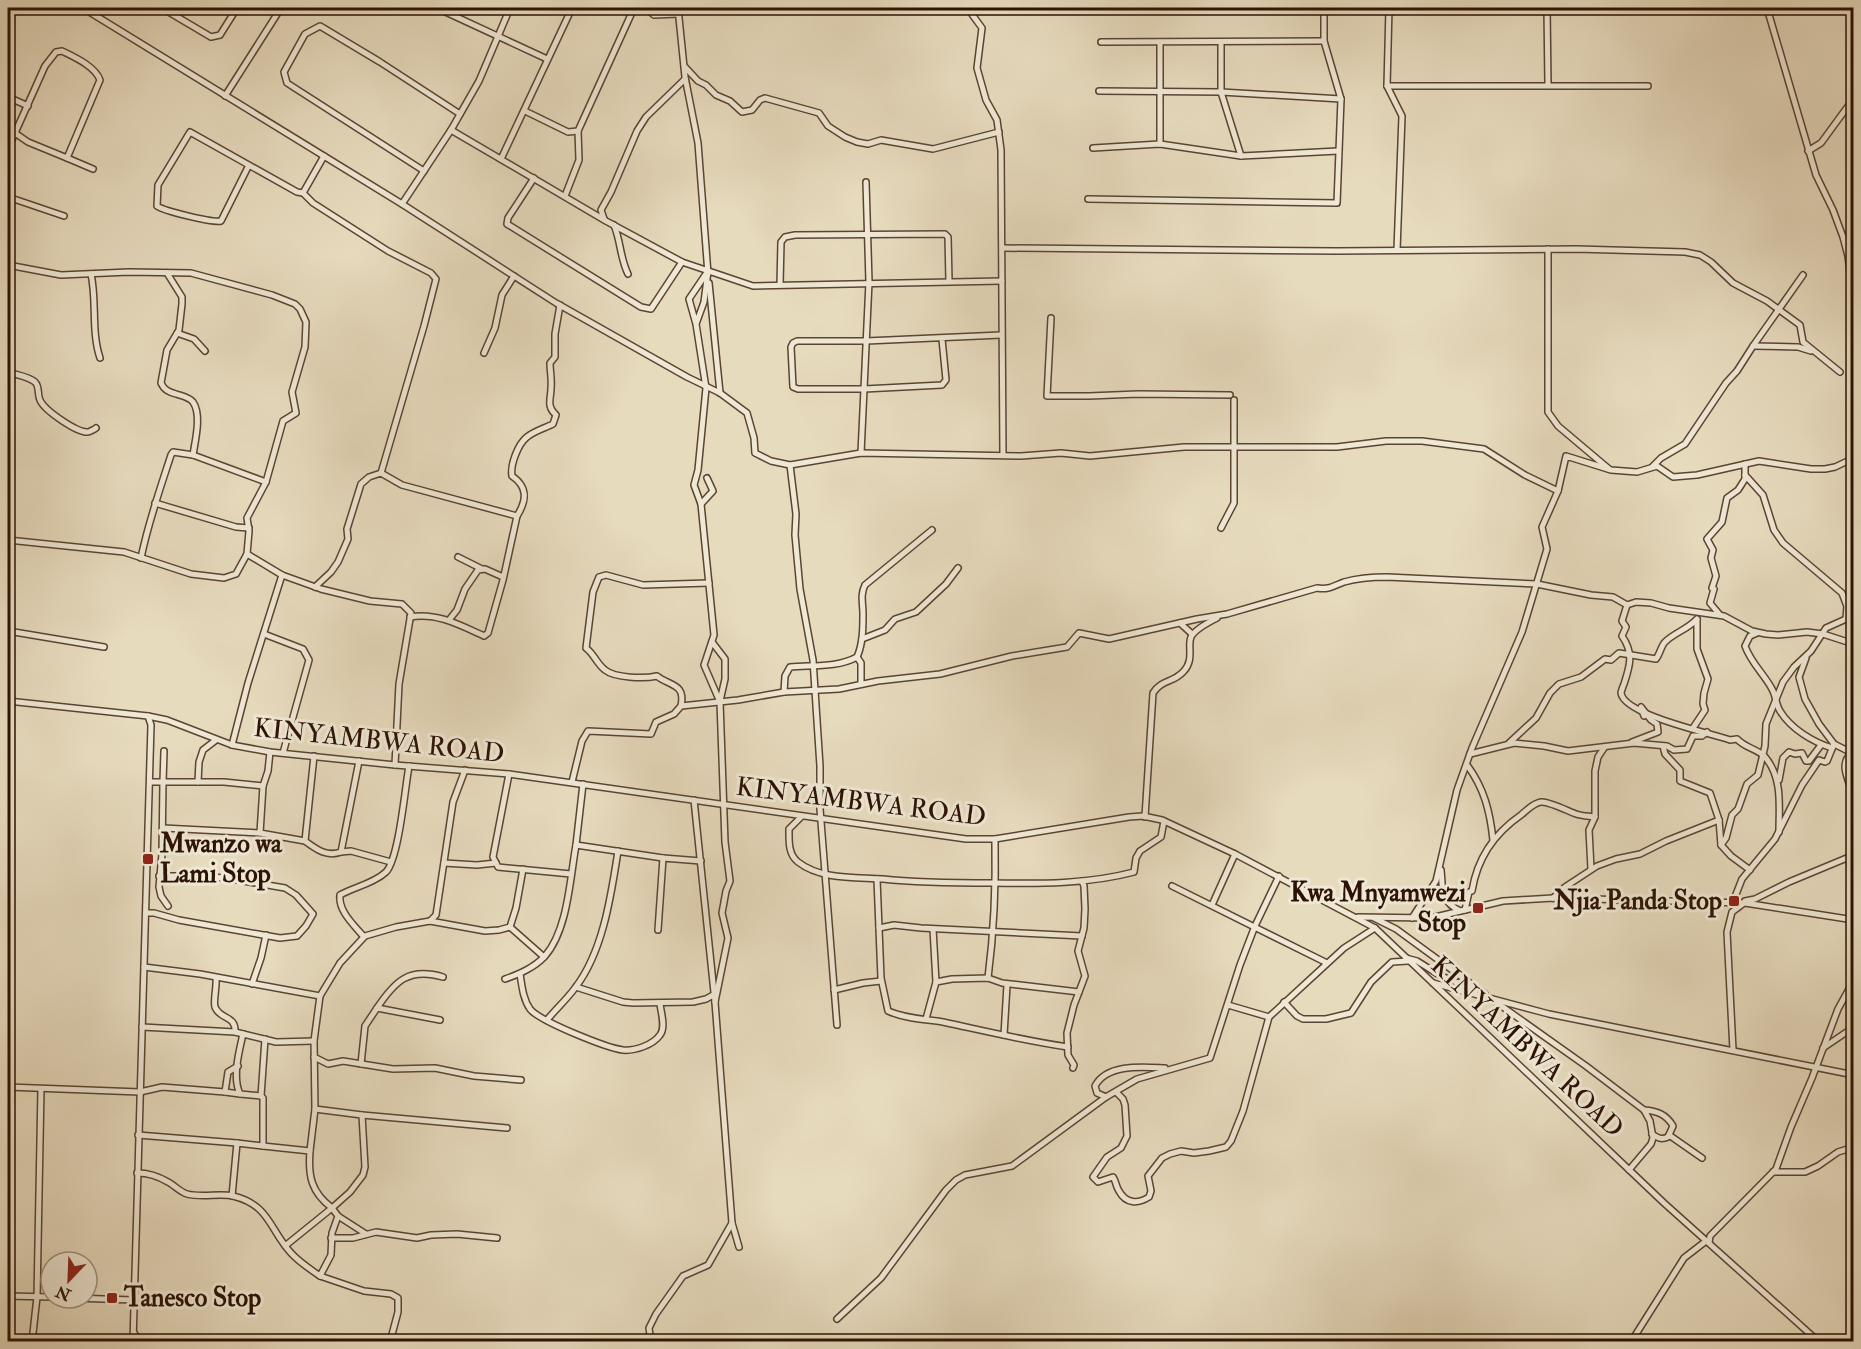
<svg xmlns="http://www.w3.org/2000/svg" width="1861" height="1349" viewBox="0 0 1861 1349" font-family="'IM FELL Double Pica',serif">
<rect width="100%" height="100%" fill="#e7dbbe"/>
<filter id="stains"><feTurbulence type="fractalNoise" baseFrequency=".00333" numOctaves="4"/><feColorMatrix values="0 0 0 0 .2 0 0 0 0 .09 0 0 0 0 .02 0 0 0 .5 -.17"/></filter>
<radialGradient id="worn" r=".72"><stop offset=".6" stop-color="#630" stop-opacity="0"/><stop offset="1" stop-color="#630" stop-opacity=".3"/></radialGradient>
<g fill="none" stroke-linecap="round" stroke-linejoin="round">
<defs>
<g id="minor">
<polyline points="83,8 402,204 556,303 687,377 720,393 747,413 754,438 755,453 771,461 790,465 861,453 1021,456 1061,453 1090,456 1184,447 1337,447 1386,441 1422,441 1484,449 1525,475 1558,491"/>
<polyline points="162,8 211,37 220,35 237,8"/>
<polyline points="437,8 547,59"/>
<polyline points="646,8 654,15 678,14"/>
<polyline points="678,8 685,77 698,143 708,274"/>
<polyline points="970,8 971,13 982,28 977,68 986,100 997,120 1001,150 1003,455"/>
<polyline points="1389,8 1387,86 1402,116 1397,250"/>
<polyline points="1547,8 1548,85"/>
<polyline points="1767,8 1816,175 1833,210 1843,237 1848,256 1854,306"/>
<polyline points="1847,8 1854,19"/>
<polyline points="8,12 9,8"/>
<polyline points="1101,42 1324,41"/>
<polyline points="1160,42 1160,144"/>
<polyline points="1221,42 1221,92 1241,156"/>
<path d="M62,51c12,6 33,15 38,29l-33,78 -39,-16 -13,-9 30,-67 11,-14z"/>
<polyline points="685,67 698,81 706,85 716,95 730,101 742,112 752,110 760,100 765,98 819,113 828,126 845,137 857,142 868,144 881,140 933,149 999,132"/>
<polyline points="1387,86 1648,86"/>
<polyline points="1099,91 1221,92 1341,99"/>
<polyline points="225,96 281,8"/>
<polyline points="8,97 28,106"/>
<polyline points="525,111 568,132 578,131 634,8"/>
<polyline points="451,130 606,221 682,262 753,286 1002,281"/>
<polyline points="1093,148 1160,144 1241,156 1338,151"/>
<polyline points="8,149 15,133"/>
<polyline points="1808,151 1821,143 1854,98"/>
<polyline points="324,156 303,193 313,203 388,251 431,273 436,279 424,326 381,473"/>
<polyline points="67,158 93,169"/>
<polyline points="501,159 572,8"/>
<path d="M249,165l-28,56c-8,2 -57,-10 -64,-15l1,-21 32,-53 107,60 6,1"/>
<polyline points="424,171 287,83 284,72 305,34 320,26 380,62 460,114"/>
<polyline points="534,178 508,218 507,224 641,307 651,309 682,262"/>
<polyline points="565,196 579,160 578,131"/>
<polyline points="8,197 64,216"/>
<polyline points="1088,199 1337,203 1341,99 1324,41 1324,8"/>
<polyline points="402,204 451,130 479,81 510,8"/>
<polyline points="604,219 601,210 611,192 637,131 646,117 685,79"/>
<path d="M614,225c7,17 6,33 14,49"/>
<polyline points="1003,248 1337,251 1576,249 1685,252 1700,255 1711,262 1733,283 1767,301 1800,325 1803,342 1840,372"/>
<polyline points="1548,249 1548,412 1558,426 1609,469"/>
<polyline points="8,265 61,275 129,272 191,273 272,295 295,304 300,309 306,322 305,347 292,392 296,413 283,421 266,482 247,518 249,531 247,554 236,574 224,578 191,574 124,552 8,540"/>
<path d="M167,273l15,24v7l-3,26 -12,20 -6,33c3,7 8,9 15,11 6,2 13,3 17,8 9,13 2,39 0,53"/>
<path d="M91,274c6,27 0,57 9,84"/>
<polyline points="709,283 720,393"/>
<polyline points="780,285 781,242 785,237 795,235 945,234 948,237 949,281"/>
<polyline points="1051,318 1047,396 1089,396 1138,394 1230,395"/>
<polyline points="696,324 704,302 708,271 689,299 696,324 706,388 698,470 694,485 701,504 714,635 704,665 720,702 725,842 730,881 726,891 722,913 728,938 715,1002"/>
<polyline points="177,333 194,339 205,351"/>
<polyline points="942,339 946,380 942,385 864,389 798,389 793,387 791,347 793,343 797,341 866,341 1001,335"/>
<polyline points="1753,346 1798,347 1811,351"/>
<polyline points="484,353 495,328 502,295 514,276"/>
<path d="M8,372c8,3 20,4 27,10 5,5 2,12 5,18 4,10 37,33 48,32 1,0 7,-3 8,-4"/>
<polyline points="861,453 869,282 866,182"/>
<polyline points="790,465 796,514 795,535 800,589 813,660 820,766 820,809 837,1025"/>
<polyline points="1653,466 1661,458 1685,444 1726,383 1737,371 1753,346 1803,275"/>
<polyline points="1745,475 1763,495 1774,530 1783,543 1842,593 1847,606 1846,619"/>
<polyline points="155,503 236,527 249,528"/>
<polyline points="701,504 713,491 707,478"/>
<path d="M517,516c10,-16 11,-29 -5,-40 -2,-11 6,-32 15,-39 7,-6 18,-9 26,-13l3,-9c-10,-9 -5,-16 -5,-27 1,-8 -1,-17 -1,-25l5,-6v-23l5,-29"/>
<polyline points="1221,528 1234,503 1234,400"/>
<polyline points="247,554 282,575 321,589 370,601 402,604 411,613 399,684 395,765"/>
<polyline points="458,557 482,569"/>
<path d="M141,558c7,-35 19,-69 30,-103l2,-3 20,3 73,27"/>
<path d="M315,587l16,-15 7,-10 10,-23 -1,-10 14,-45 8,-7 12,-4 21,12 115,31 -14,64 -15,53 -4,3c-24,-11 -48,-24 -74,-19"/>
<path d="M1627,605l-5,16 4,6 -4,9c12,17 8,30 2,48 -1,2 -3,8 -3,9 3,22 89,40 109,47l7,-1c8,9 21,10 28,18 18,21 14,50 14,75"/>
<polyline points="1720,615 1710,603 1714,589 1712,588 1716,576 1711,558 1713,550 1707,539 1722,522 1727,498 1738,490 1745,479 1745,464"/>
<polyline points="449,620 457,610 465,589 478,570 485,569 503,577"/>
<polyline points="1180,623 1192,634"/>
<polyline points="8,631 104,647"/>
<path d="M1757,633l-7,3 -5,10c6,17 19,28 27,43 4,7 4,16 8,22 11,18 33,31 52,37"/>
<polyline points="264,634 303,649 309,660 283,753"/>
<polyline points="862,639 885,630 895,619 916,612 946,584 958,568"/>
<polyline points="712,642 725,659 725,679 720,701"/>
<polyline points="857,657 861,663 861,684"/>
<polyline points="1806,658 1799,677 1805,699 1819,724 1834,744 1854,754"/>
<path d="M784,692l1,-16 5,-9c22,-2 47,1 67,-10 6,-13 6,-30 6,-43 0,-11 -3,-19 2,-29l67,-55"/>
<polyline points="8,701 148,716 151,725 133,1342"/>
<path d="M681,706c5,-23 -12,-20 -24,-30 -13,3 -42,2 -52,-6 -8,-6 -11,-16 -19,-22l7,-56 6,-15 7,-2 37,10 66,-2"/>
<polyline points="148,716 167,720 232,745 270,752 395,765 509,774 966,839 995,839 1129,817 1143,816 1162,820 1235,854 1375,928 1664,1203 1819,1342"/>
<polyline points="1693,728 1705,710 1703,704 1704,693 1708,679 1697,649 1697,620"/>
<polyline points="1632,742 1658,732 1657,724 1651,720 1641,707 1644,716"/>
<path d="M1509,743l27,-25 14,-25 9,-9 22,-7 24,-18 6,1 8,-7 37,6c4,-5 5,-13 9,-17 10,-10 22,-12 32,-23"/>
<polyline points="232,745 248,683 282,575"/>
<polyline points="1663,746 1665,754 1680,770 1680,781 1710,793 1719,820 1721,845"/>
<polyline points="164,751 163,782 224,782 263,786"/>
<polyline points="270,752 268,771 263,786 260,833 305,841"/>
<path d="M1851,753c-13,14 -1,26 1,42 1,8 0,16 2,24"/>
<polyline points="1470,754 1514,743 1544,746 1568,751 1634,743 1667,746 1674,750 1687,749 1693,736 1702,736 1707,732"/>
<path d="M314,756l-9,85c12,9 22,16 36,11l18,-91"/>
<path d="M1467,765c17,23 23,46 26,75"/>
<polyline points="509,774 493,857 498,867 571,874"/>
<polyline points="1779,780 1783,758 1789,752 1795,754 1802,753 1806,761 1809,761 1821,745"/>
<polyline points="150,782 163,782 162,854 159,887 161,896 168,906"/>
<polyline points="198,782 199,762 203,750 216,740"/>
<path d="M572,782l10,-41 6,-10 63,3 5,-12 18,-8 7,-8 57,-6 46,-8 55,-3 39,-8 62,-7 72,-18 55,-9 12,-14 30,6 88,-20 30,-5 90,-26c12,2 16,-2 27,-6 14,-4 29,-5 43,-5l150,7 54,11 22,2 14,8 9,-3 15,1 18,5 55,8 28,15 14,3 12,1 29,-3 16,2 31,10"/>
<path d="M801,817l-12,12c0,12 -1,25 9,33 23,18 58,15 85,17 37,4 73,4 110,4 47,1 96,1 141,-11l2,-14 4,-7 21,-14 3,-16"/>
<path d="M1145,817l8,-124c9,-14 20,-10 30,-21 12,-12 4,-26 8,-35 4,-8 18,-15 26,-19"/>
<polyline points="163,828 260,833"/>
<polyline points="576,845 583,784"/>
<polyline points="341,852 351,851 391,862"/>
<polyline points="444,863 477,865 496,863"/>
<polyline points="1591,869 1589,830 1595,817 1595,771 1598,757 1604,748"/>
<path d="M1441,870c2,20 -1,31 19,41"/>
<polyline points="1750,870 1731,856 1721,845 1726,838 1732,815 1738,809 1747,784 1758,775 1765,746 1766,724 1783,682 1794,667 1811,651 1826,628 1846,619 1854,618"/>
<path d="M877,879l4,99 7,33c18,8 37,8 55,11 42,9 83,19 125,25"/>
<polyline points="1172,886 1327,963"/>
<polyline points="1553,898 1565,887 1597,866 1616,859 1640,854 1666,841 1719,820"/>
<polyline points="1745,901 1755,899 1789,882 1854,855"/>
<polyline points="1733,902 1742,879 1775,839 1802,785 1819,760 1825,762 1827,761 1834,744"/>
<polyline points="1212,905 1235,854"/>
<path d="M1465,910l4,-18 3,-1c5,-32 23,-58 49,-76 5,-4 12,-12 20,-13 7,-1 27,9 35,12 6,2 12,2 19,3"/>
<polyline points="146,913 154,913 179,920 280,938 297,936 306,926 313,914 296,895 285,888 226,878 192,876 159,876"/>
<polyline points="1358,917 1431,918 1503,901 1553,898 1745,903 1854,920"/>
<polyline points="1374,918 1396,929 1485,994"/>
<polyline points="1412,918 1436,881 1457,790 1472,748 1522,632 1547,549 1542,527 1558,491 1566,456 1611,470 1637,472 1657,466 1673,477 1697,475 1759,461 1811,469 1825,469 1835,467 1854,458"/>
<polyline points="430,921 436,915 453,802 465,770"/>
<polyline points="510,927 544,957"/>
<polyline points="879,928 894,925 921,928 1082,936"/>
<polyline points="658,930 663,858 701,861"/>
<path d="M364,937c-10,-12 -26,-26 -24,-42 14,-8 33,-11 46,-23 13,-14 19,-84 23,-106"/>
<polyline points="1406,958 1417,961 1441,976 1476,990"/>
<polyline points="144,967 200,974 320,996"/>
<path d="M520,974c2,12 3,25 10,35 9,12 77,39 93,41 12,1 30,-5 37,-15 6,-8 1,-22 0,-31"/>
<path d="M216,978c1,8 -3,24 -1,29 5,13 21,8 20,25"/>
<path d="M988,978c6,-47 8,-92 7,-139"/>
<path d="M505,979c14,-5 29,-11 40,-23 23,-26 25,-78 31,-111l87,13"/>
<polyline points="936,982 952,979 988,978 1002,983 1079,992"/>
<polyline points="1433,983 1549,1014 1854,1075"/>
<polyline points="252,984 261,958 266,935"/>
<polyline points="576,987 623,1002 633,1003 693,1002 706,999 715,994"/>
<polyline points="834,990 863,983 881,981"/>
<polyline points="1493,1000 1586,1066 1644,1110 1650,1121 1653,1138 1651,1144 1629,1170"/>
<polyline points="1284,1002 1297,1016 1303,1019 1326,1019 1351,1013 1371,982 1392,962 1408,961"/>
<polyline points="1228,1005 1269,1017"/>
<path d="M377,1008c18,-27 32,-41 66,-31"/>
<polyline points="926,1019 936,982 933,929"/>
<path d="M547,1020c9,-11 20,-21 28,-32 28,-36 36,-92 43,-137"/>
<polyline points="142,1027 235,1032 276,1042 314,1041"/>
<polyline points="1004,1035 1007,985"/>
<polyline points="1823,1048 1854,1027"/>
<polyline points="1733,1050 1727,932 1732,912 1744,903"/>
<polyline points="314,1057 328,1064 343,1061 393,1069 435,1068 474,1076 521,1080"/>
<polyline points="361,1064 365,1026 377,1008 440,1020"/>
<polyline points="238,1066 228,1072 225,1092 240,1094"/>
<polyline points="1073,1068 1074,1065 1068,1055 1067,1033 1074,1005 1085,976 1078,951 1084,928 1085,909 1084,886 1082,881"/>
<polyline points="8,1087 140,1092 162,1087 225,1092"/>
<path d="M1116,1092l7,7 2,6 2,31 -6,12 -14,9 -14,20 5,5 15,-5c3,4 3,10 6,14 7,13 19,13 30,6l2,-6 -3,-15 14,-18 8,-4 11,-3 13,2 15,-2 17,-4 5,-6 12,-30 26,-94 75,-69 31,-20"/>
<polyline points="261,1096 265,1039"/>
<path d="M1106,1097l-9,-4 -2,-7c12,-23 49,-19 70,-18"/>
<path d="M1644,1110c13,1 22,4 29,16l-5,11c-7,3 -10,1 -16,-3"/>
<polyline points="362,1115 507,1128"/>
<polyline points="138,1135 237,1143"/>
<polyline points="1669,1135 1702,1158"/>
<path d="M263,1146l47,5c-2,25 1,41 22,57l18,-16 13,-17 2,-8 -3,-52 -47,-6 -1,-68 6,-45 20,-33 25,-27 31,-9 34,-6 55,10 14,-1 11,-3 6,-19 7,-39"/>
<polyline points="310,1151 315,1109"/>
<polyline points="1773,1172 1805,1172 1818,1166 1838,1152 1854,1147"/>
<path d="M137,1173c11,0 21,3 31,9 6,3 12,10 19,12 15,4 32,-1 46,2 37,9 36,33 58,57 8,9 19,16 29,23l11,-21 1,-22 6,-17 -6,-8 -47,38"/>
<path d="M232,1196l5,-53 26,3v-48l-2,-2 -21,-2c-8,-17 -1,-42 3,-60"/>
<polyline points="338,1216 366,1234"/>
<polyline points="732,1223 739,1247"/>
<polyline points="331,1238 353,1238 376,1232 417,1238 431,1235 457,1234 497,1238"/>
<polyline points="1709,1243 1710,1236 1776,1169 1791,1127 1812,1078 1838,1009 1854,980"/>
<polyline points="320,1276 364,1291 391,1294 398,1298 398,1312 390,1342"/>
<polyline points="8,1296 51,1297"/>
<polyline points="74,1298 133,1300"/>
<polyline points="837,1319 881,1278 946,1190 956,1180 965,1175 1012,1166 1106,1097 1137,1079 1210,1058 1240,965 1255,926 1279,876"/>
<polyline points="134,1333 140,1342"/>
<polyline points="32,1342 37,1297 41,1089"/>
<polyline points="651,1342 649,1328 656,1314 683,1276 708,1265 732,1223 715,1002 694,800"/>
<polyline points="1631,1342 1684,1258 1706,1241"/>
</g>
</defs>
<use href="#minor" stroke="#5b4432" stroke-width="8"/>
<use href="#minor" stroke="#efe8d5" stroke-width="5"/>
</g>
<g fill="#8f2418" stroke="#efe8d5" stroke-width="2">
<rect x="142" y="853" width="12" height="12" rx="3"/>
<rect x="1728" y="895" width="12" height="12" rx="3"/>
<rect x="1472" y="902" width="12" height="12" rx="3"/>
<rect x="106" y="1292" width="12" height="12" rx="3"/>
</g>
<g text-anchor="middle" dominant-baseline="central" stroke-width="6" stroke-linejoin="round" paint-order="stroke">
<g font-size="26" fill="#2c1204" stroke="#efe8d5">
<text transform="translate(379 741) rotate(6)">KINYAMBWA ROAD</text>
<text transform="translate(861 802) rotate(7)">KINYAMBWA ROAD</text>
<text transform="translate(1527 1047) rotate(43)">KINYAMBWA ROAD</text>
</g>
<g font-size="26" font-weight="bold" fill="#2c1204" stroke="#efe8d5" text-anchor="start">
<text x="160" y="844">Mwanzo wa<tspan x="160" dy="30">Lami Stop</tspan></text>
<text x="1466" y="893" text-anchor="end">Kwa Mnyamwezi<tspan x="1466" dy="30">Stop</tspan></text>
<text x="1722" y="901" text-anchor="end">Njia Panda Stop</text>
<text x="124" y="1298">Tanesco Stop</text>
</g>
</g>
<rect width="1861" height="1349" fill="none" stroke="#e7dbbe" stroke-width="30"/>
<rect x="9" y="9" width="1843" height="1331" fill="none" stroke="#2c1204" stroke-width="3"/>
<rect x="15" y="15" width="1831" height="1319" fill="none" stroke="#2c1204" stroke-width="1.5"/>
<g transform="translate(69 1280) rotate(203)"><circle r="28" fill="#efe8d5" stroke="#a19281" stroke-width="1.5"/>
<path d="M0-4.5L10 22L0 15L-10 22Z" fill="#8f2418"/>
<text y="-9" font-size="16" font-weight="bold" text-anchor="middle" fill="#2c1204">N</text>
</g>
<rect width="100%" height="100%" filter="url(#stains)"/>
<rect width="100%" height="100%" fill="url(#worn)"/>
</svg>
